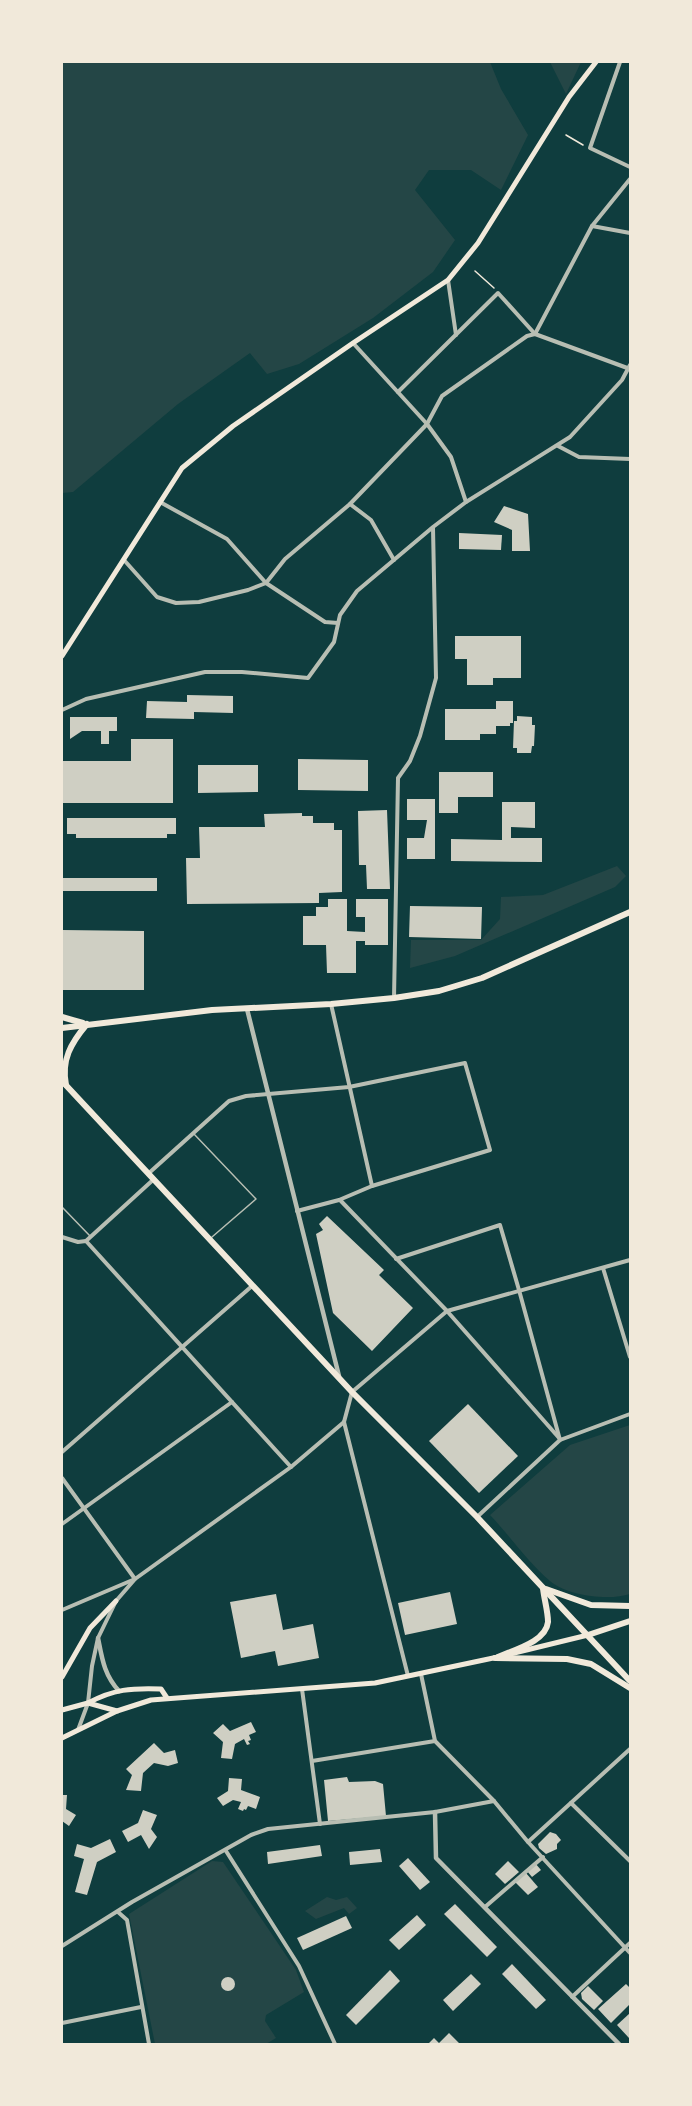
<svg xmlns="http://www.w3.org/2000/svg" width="692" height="2106" viewBox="0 0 692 2106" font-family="Inter,sans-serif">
<rect width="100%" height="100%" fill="#0f3d3e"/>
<g fill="#244646">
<polygon points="62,62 490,62 501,89 528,135 501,190 471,170 429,170 415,190 455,240 433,272 373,318 299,364 267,374 250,353 178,404 73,492 62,493"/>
<polygon points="550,62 581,62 566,94"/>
<polygon points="617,866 626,876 615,887 455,956 410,968 411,940 481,940 500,919 501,897 543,895"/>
<path d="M630,1425v169c-21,7 -62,2 -80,-13 -21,-18 -41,-46 -60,-66l80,-70z"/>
<polygon points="212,1861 223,1862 296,1970 304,1992 266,2015 265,2021 276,2038 266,2044 155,2044 129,1914"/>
<polygon points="327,1897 336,1900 347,1897 357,1908 349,1914 344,1908 316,1919 305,1911"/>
</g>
<g fill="#cfcfc3">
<polygon points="504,506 528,514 530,551 512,551 512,530 494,522"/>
<polygon points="459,533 502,535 501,550 459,549"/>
<polygon points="455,636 521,636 521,678 493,678 493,685 467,685 467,659 455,659"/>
<polygon points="187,695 233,696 233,713 194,712 194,719 146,718 147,701 187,702"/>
<polygon points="496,701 513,701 513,723 510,723 510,726 496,726 496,734 480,734 480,740 445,740 445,709 496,709"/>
<polygon points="517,716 532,717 532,725 535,725 534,746 532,746 531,753 517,753 517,748 513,748 514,721 517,721"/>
<polygon points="70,717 117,717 117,731 109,731 109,744 101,744 101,731 82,731 70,739"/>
<polygon points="131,739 173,739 173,803 62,803 62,761 131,761"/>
<polygon points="298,759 368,760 368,791 298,790"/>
<polygon points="198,765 258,765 258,792 198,793"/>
<polygon points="439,772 493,772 493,797 458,797 458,813 439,813"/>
<polygon points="407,799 435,799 435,859 407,859 407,838 424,838 427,820 407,820"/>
<polygon points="502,802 535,802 535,828 511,827 511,838 542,838 542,862 451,861 451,839 502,840"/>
<polygon points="387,810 390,889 367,889 366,865 359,865 358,811"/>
<polygon points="302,813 302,816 313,816 313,823 334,823 334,830 342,830 342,892 319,893 319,903 187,904 186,858 200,858 199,827 265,827 264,814"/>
<polygon points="67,818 176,818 176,834 167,834 167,838 76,838 76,834 67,834"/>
<rect x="62" y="878" width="95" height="13"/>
<polygon points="328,899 347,899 347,931 365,932 365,917 356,917 356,899 388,899 388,945 365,945 365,941 356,941 356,973 327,973 326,945 303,945 303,916 316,916 316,907 328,907"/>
<polygon points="410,906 482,907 481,939 409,937"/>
<polygon points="62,930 144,931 144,990 62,990"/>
<polygon points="327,1216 384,1270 379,1275 413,1308 372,1351 333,1313 316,1234 323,1230 319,1224"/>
<polygon points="468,1404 518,1456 479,1493 429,1441"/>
<polygon points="450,1592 457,1624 405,1635 398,1603"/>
<polygon points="276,1594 283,1630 313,1624 319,1658 278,1666 275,1651 241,1658 230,1602"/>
<polygon points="251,1722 256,1732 249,1735 251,1740 248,1741 250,1744 247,1745 244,1739 235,1744 232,1759 221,1758 223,1742 213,1733 223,1724 230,1731"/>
<polygon points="154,1743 164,1753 175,1750 178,1763 168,1766 154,1763 143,1773 141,1791 126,1790 132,1775 126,1769"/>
<polygon points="347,1777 349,1782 375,1781 383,1784 386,1816 328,1821 324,1780"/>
<polygon points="229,1778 242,1779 241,1790 260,1797 256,1809 248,1806 246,1810 244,1809 243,1811 238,1809 241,1802 233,1800 223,1806 217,1798 228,1791"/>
<polygon points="62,1795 67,1795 66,1809 76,1815 69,1826 62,1821"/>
<polygon points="143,1810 157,1815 151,1829 157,1837 149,1849 141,1835 128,1842 122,1831 138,1823"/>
<polygon points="550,1832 556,1834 561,1840 557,1844 557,1849 546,1854 539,1848 538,1844"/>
<polygon points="110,1839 116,1852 97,1862 87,1895 75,1892 84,1859 74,1856 77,1844 91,1848"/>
<polygon points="320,1845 322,1856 268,1864 267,1852"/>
<polygon points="380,1849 382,1862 350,1865 349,1852"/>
<polygon points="408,1858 430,1882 420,1890 399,1866"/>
<polygon points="508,1861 519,1872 505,1884 495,1874"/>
<polygon points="535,1863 541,1870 532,1877 527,1871"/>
<polygon points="526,1873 538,1887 528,1895 515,1882"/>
<polygon points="455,1904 497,1947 487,1957 444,1914"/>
<polygon points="417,1915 426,1925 399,1950 389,1940"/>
<polygon points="346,1916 352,1928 303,1950 297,1938"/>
<polygon points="512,1964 546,2000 536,2009 502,1974"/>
<polygon points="390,1970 400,1981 356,2025 346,2015"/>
<polygon points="471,1974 481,1984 453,2011 443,2000"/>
<circle cx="228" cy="1984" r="7"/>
<polygon points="626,1984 630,1988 630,2006 629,2005 611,2023 598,2009"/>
<polygon points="588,1986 603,2001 594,2010 582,1999 581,1993"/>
<polygon points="630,2013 630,2037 629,2038 617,2025"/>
<polygon points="449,2033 460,2044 428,2044 434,2038 439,2043"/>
</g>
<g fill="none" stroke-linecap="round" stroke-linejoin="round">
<g stroke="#f1e9da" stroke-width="1.5">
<polyline points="566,135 583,145"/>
<polyline points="475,271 494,288"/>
</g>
<g stroke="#b8beb3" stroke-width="1.5">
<polyline points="194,1134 256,1199 212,1237"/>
<polyline points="62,1207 90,1236"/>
</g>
<g stroke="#b8beb3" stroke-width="4">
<polyline points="620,62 590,148 630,167"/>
<polyline points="592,226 630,233"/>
<polyline points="448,280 456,335"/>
<polyline points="353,343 427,424 451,457 466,502"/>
<polyline points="398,392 498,293 535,334 630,369"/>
<polyline points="558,446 579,457 630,459"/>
<polyline points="160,502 227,539 266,583 325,622 338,623"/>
<polyline points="350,504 371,520 394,560"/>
<polyline points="124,560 157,597 176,603 199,602 248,590 266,583 285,559 350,504 427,424 442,396 527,336 535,334 592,226 630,179"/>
<polyline points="62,710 86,699 205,672 242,672 308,678 334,642 340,615 357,591 433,527 466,502 570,437 622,380 630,365"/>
<polyline points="394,998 398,778 410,761 420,736 436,678 433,528"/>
<polyline points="331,1004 372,1186"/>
<polyline points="149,1173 229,1101 246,1096 349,1087 465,1063 490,1150 372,1186 339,1200 297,1211"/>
<polyline points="340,1200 447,1311 560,1439"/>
<polyline points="62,1237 78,1242 86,1241 291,1467"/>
<polyline points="86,1241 154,1179"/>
<polyline points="396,1259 500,1225 519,1290 560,1440"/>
<polyline points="603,1268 630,1357"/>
<polyline points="344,1422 408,1676"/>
<polyline points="62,1452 252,1286"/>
<polyline points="62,1478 135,1579 62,1610"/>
<polyline points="477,1517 560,1440 630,1414"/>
<polyline points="62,1524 232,1402"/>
<polyline points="421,1674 435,1741 494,1801 528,1842 630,1953"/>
<polyline points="302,1689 320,1824"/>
<polyline points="78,1730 88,1703 92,1666 98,1638 116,1601 135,1579 291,1467 344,1422 352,1392 447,1311 630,1260"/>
<polyline points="312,1761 435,1741"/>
<polyline points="571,1803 630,1861"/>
<polyline points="528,1842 630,1749"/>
<polyline points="226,1851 299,1966 335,2044"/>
<polyline points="485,1907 543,1857"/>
<polyline points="118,1912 127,1920 149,2044"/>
<polyline points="62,1946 132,1902 251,1835 268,1829 435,1812 494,1801"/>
<polyline points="572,1997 630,1943"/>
<polyline points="62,2023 141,2007"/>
</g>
<g stroke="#b8beb3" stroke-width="4.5">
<polyline points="247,1009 339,1376"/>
<path d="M98,1638c4,20 6,37 21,53"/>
<polyline points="435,1812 436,1858 619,2044"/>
</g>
<g stroke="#f1e9da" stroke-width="5">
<polyline points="62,656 182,468 233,426 353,343 448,280 478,243 569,97 596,62"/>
<polyline points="510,1654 588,1635"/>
<polyline points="62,1677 90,1628 116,1601"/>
<path d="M88,1703c26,-14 43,-15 73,-14l6,9"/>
<polyline points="62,1710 88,1703 117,1711"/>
<polyline points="62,1738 117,1711 151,1700 375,1683 498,1657"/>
</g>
<g stroke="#f1e9da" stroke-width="6">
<polyline points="62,1017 83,1023"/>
<polyline points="62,1028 212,1010 331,1004 394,998 439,991 482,978 630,912"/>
<polyline points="62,1081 352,1392 477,1517 630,1681"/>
<path d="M66,1085c-5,-25 5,-42 21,-61"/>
<polyline points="546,1589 591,1605 630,1606"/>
<polyline points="588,1635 630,1621"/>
<path d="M498,1657c15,-7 48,-15 50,-35 0,-11 -4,-23 -5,-34"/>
<polyline points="495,1658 567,1659 591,1664 630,1688"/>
</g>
</g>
<rect width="692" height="2106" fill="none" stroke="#f1e9da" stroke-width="126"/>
</svg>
